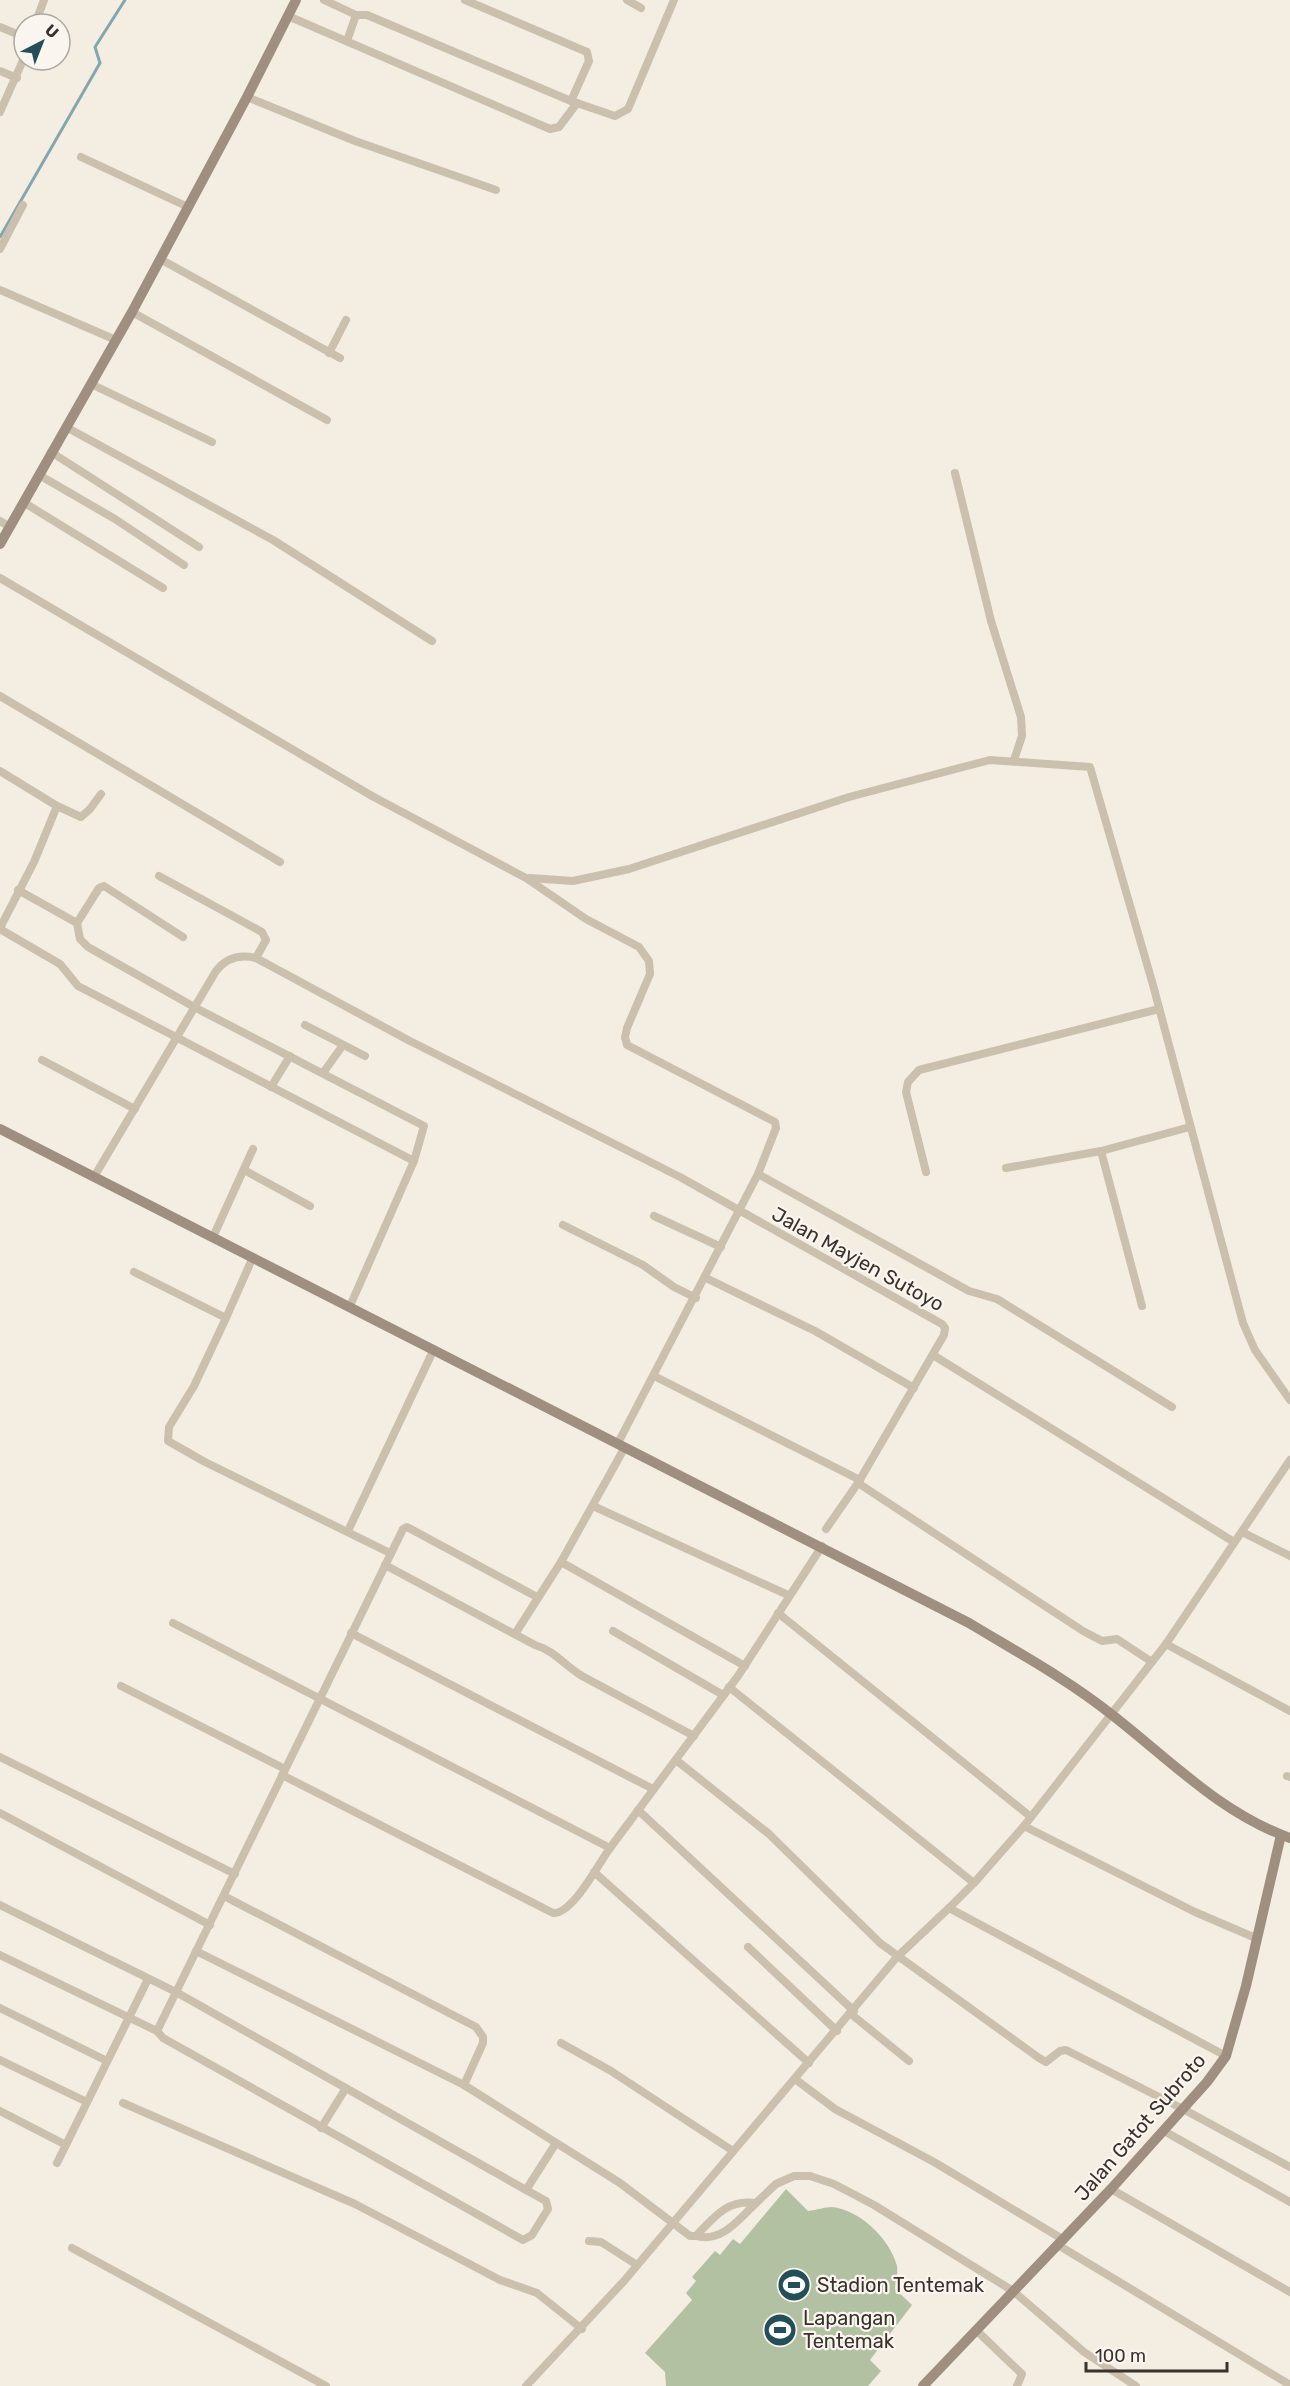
<svg xmlns="http://www.w3.org/2000/svg" width="1290" height="2386" viewBox="0 0 1290 2386" font-family="Rubik,sans-serif">
<rect width="100%" height="100%" fill="#f3ede2"/>
<path fill="#b3c1a3" d="M786,2189l22,22c8,-1 17,-4 24,-4 28,3 58,32 65,59 1,6 -1,16 -2,23l17,16 -42,55 11,11 -13,15h-202l-1,-14 -20,-19 47,-53 -6,-7 10,-12 -4,-4 23,-26 5,4 13,-16 7,5z"/>
<g fill="none" stroke-linecap="round" stroke-linejoin="round">
<polyline stroke="#83a7ae" stroke-width="3" points="0,237 100,63 95,47 125,0"/>
<g stroke="#cbbfae" stroke-width="8">
<polyline points="324,0 356,15 367,15 571,101 615,116 628,109 674,0"/>
<polyline points="465,0 587,52 589,61 571,101"/>
<polyline points="627,0 641,8"/>
<polyline points="288,16 550,129 559,127 577,103"/>
<polyline points="35,24 44,0"/>
<polyline points="0,27 24,37"/>
<polyline points="347,41 356,15"/>
<polyline points="0,71 17,78"/>
<polyline points="247,97 355,141 496,190"/>
<polyline points="0,112 24,58"/>
<polyline points="81,157 188,207"/>
<polyline points="0,249 23,205"/>
<polyline points="160,259 340,358"/>
<polyline points="0,290 116,340"/>
<polyline points="132,312 327,420"/>
<polyline points="329,353 346,320"/>
<polyline points="91,384 212,442"/>
<polyline points="66,427 273,540 432,641"/>
<polyline points="51,452 199,547"/>
<polyline points="955,473 991,621 1021,717 1022,736 1014,760"/>
<polyline points="39,475 115,519 184,565"/>
<polyline points="23,502 163,588"/>
<polyline points="0,521 10,527"/>
<polyline points="0,578 372,796 526,878 586,919 639,947 649,961 650,974 627,1028 625,1037 627,1045 775,1122 776,1128 758,1174 618,1443"/>
<polyline points="0,696 280,862"/>
<polyline points="0,771 57,806 34,862 0,928"/>
<polyline points="57,806 81,817 90,809 101,794"/>
<polyline points="159,876 262,932 266,940 256,958"/>
<polyline points="530,878 573,881 629,869 849,797 990,760 1090,767 1153,985 1243,1323 1255,1350 1290,1400"/>
<polyline points="18,890 77,923 80,939 88,947 196,1008 424,1126 414,1161 350,1306"/>
<polyline points="77,923 99,888 104,886 183,937"/>
<polyline points="0,929 60,964 78,986 414,1161"/>
<polyline points="305,1025 365,1056"/>
<polyline points="42,1060 135,1109"/>
<polyline points="323,1073 343,1045"/>
<polyline points="271,1087 290,1056"/>
<polyline points="1101,1151 1142,1306"/>
<polyline points="1006,1168 1101,1151 1190,1127"/>
<polyline points="244,1170 310,1206"/>
<polyline points="926,1172 906,1092 908,1082 919,1070 1159,1009"/>
<polyline points="758,1174 969,1291 997,1299 1172,1407"/>
<path d="M94,1177l122,-206c10,-13 24,-17 40,-13l152,82 272,137 262,147 3,4 -1,7 -86,148 -32,46"/>
<polyline points="654,1216 721,1247"/>
<polyline points="563,1225 643,1265 674,1287 696,1298"/>
<polyline points="213,1237 253,1149"/>
<polyline points="134,1272 226,1318 253,1257"/>
<polyline points="706,1278 815,1331 914,1388"/>
<polyline points="226,1318 194,1386 169,1427 168,1441 205,1462 390,1553"/>
<polyline points="933,1355 1234,1542"/>
<polyline points="654,1376 860,1480"/>
<polyline points="858,1483 1083,1631 1102,1641 1117,1639 1152,1662"/>
<polyline points="593,1506 788,1595"/>
<polyline points="348,1531 434,1349"/>
<polyline points="1242,1532 1290,1556"/>
<polyline points="561,1562 745,1666"/>
<path d="M385,1565l150,80c20,6 30,21 47,31l112,60"/>
<polyline points="778,1613 1031,1817"/>
<path d="M173,1623l437,225c-11,15 -37,66 -57,65l-271,-138"/>
<polyline points="613,1631 723,1695"/>
<polyline points="351,1633 653,1789"/>
<polyline points="515,1634 561,1562 625,1447"/>
<polyline points="1166,1644 1290,1711"/>
<polyline points="121,1686 285,1769"/>
<polyline points="729,1687 974,1883"/>
<polyline points="0,1757 235,1874"/>
<polyline points="676,1760 769,1834 880,1943 1039,2058 1046,2062 1060,2051 1066,2050 1183,2109 1290,2167"/>
<polyline points="1287,1776 1290,1777"/>
<polyline points="638,1810 854,2011"/>
<polyline points="0,1813 210,1925"/>
<polyline points="1024,1826 1166,1644 1290,1460"/>
<polyline points="610,1848 738,1676 822,1546"/>
<polyline points="594,1872 809,2063"/>
<polyline points="224,1896 476,2027 483,2037 483,2043 464,2085"/>
<polyline points="0,1905 176,1992 526,2190 556,2143"/>
<polyline points="748,1947 837,2031"/>
<path d="M196,1951l268,134 156,98 70,53h6c18,-19 31,-37 60,-33l20,-19 18,-8h16l24,8 40,21 139,86 71,61 52,34"/>
<polyline points="0,1955 157,2031"/>
<polyline points="0,2008 107,2061"/>
<polyline points="851,2014 909,2061"/>
<polyline points="561,2043 611,2071 733,2151"/>
<polyline points="1226,2056 949,1908 974,1883 1024,1826 1195,1912 1258,1939"/>
<polyline points="0,2060 87,2102"/>
<polyline points="795,2079 835,2109 934,2162 1064,2240"/>
<polyline points="123,2103 355,2204 500,2280 537,2293 582,2329"/>
<polyline points="0,2111 66,2145"/>
<polyline points="321,2128 346,2088"/>
<polyline points="1164,2131 1290,2202"/>
<polyline points="57,2163 148,1979"/>
<polyline points="1111,2189 1290,2292"/>
<polyline points="526,2190 546,2201 548,2209 532,2235 523,2240 163,2038 157,2031 403,1529 407,1527 537,1597"/>
<path d="M696,2236c26,7 43,-17 60,-33"/>
<polyline points="589,2241 601,2242 637,2265"/>
<polyline points="1058,2245 1290,2385"/>
<polyline points="72,2248 326,2386"/>
<polyline points="976,2330 1022,2374 1017,2386"/>
<polyline points="526,2386 624,2281 897,1957 949,1908"/>
</g>
<g stroke="#9e8f80" stroke-width="10">
<polyline points="0,544 132,312 247,97 296,0"/>
<path d="M0,1129l969,494c48,29 98,56 142,91 58,45 109,99 179,124"/>
<polyline points="923,2386 1111,2189 1207,2082 1226,2056 1246,1986 1281,1835"/>
</g>
</g>
<defs>
<symbol id="stadium-disc" viewBox="-11 -11 22 22"><circle r="9.5" fill="#244f59" stroke="#faf6ef"/><path d="M0-5a6.5 5 0 1 0 0 10a6.5 5 0 1 0 0-10ZM-3.5-1.8h7v3.6h-7Z" fill="#fff"/></symbol>
</defs>
<g fill-rule="evenodd">
<use href="#stadium-disc" x="775" y="2266" width="38" height="38"/>
<use href="#stadium-disc" x="761" y="2311" width="38" height="38"/>
</g>
<g text-anchor="middle" dominant-baseline="central" stroke-width="4.5" stroke-linejoin="round" paint-order="stroke">
<g font-size="20" fill="#3a322c" stroke="#faf6ef">
<text transform="translate(858 1259) rotate(29)">Jalan Mayjen Sutoyo</text>
<text transform="translate(1140 2127) rotate(-49)">Jalan Gatot Subroto</text>
</g>
<g font-size="20" fill="#3a322c" stroke="#faf6ef" text-anchor="start">
<text x="817" y="2285">Stadion Tentemak</text>
<text x="803" y="2318">Lapangan<tspan x="803" dy="23">Tentemak</tspan></text>
</g>
</g>
<g transform="translate(42 42) rotate(42)"><circle r="28" fill="#faf6ef" stroke="#ada8a1" stroke-width="1.5"/>
<path d="M0-4.5L10 22L0 15L-10 22Z" fill="#244f59"/>
<text y="-9" font-size="16" font-weight="bold" text-anchor="middle" fill="#3a322c">U</text>
</g>
<path d="M1086 2362v9h141v-9" fill="none" stroke="#3a322c" stroke-width="3"/>
<text x="1095" y="2362" font-size="18" fill="#3a322c" stroke="#faf6ef" stroke-width="4.5" paint-order="stroke">100 m</text>
</svg>
